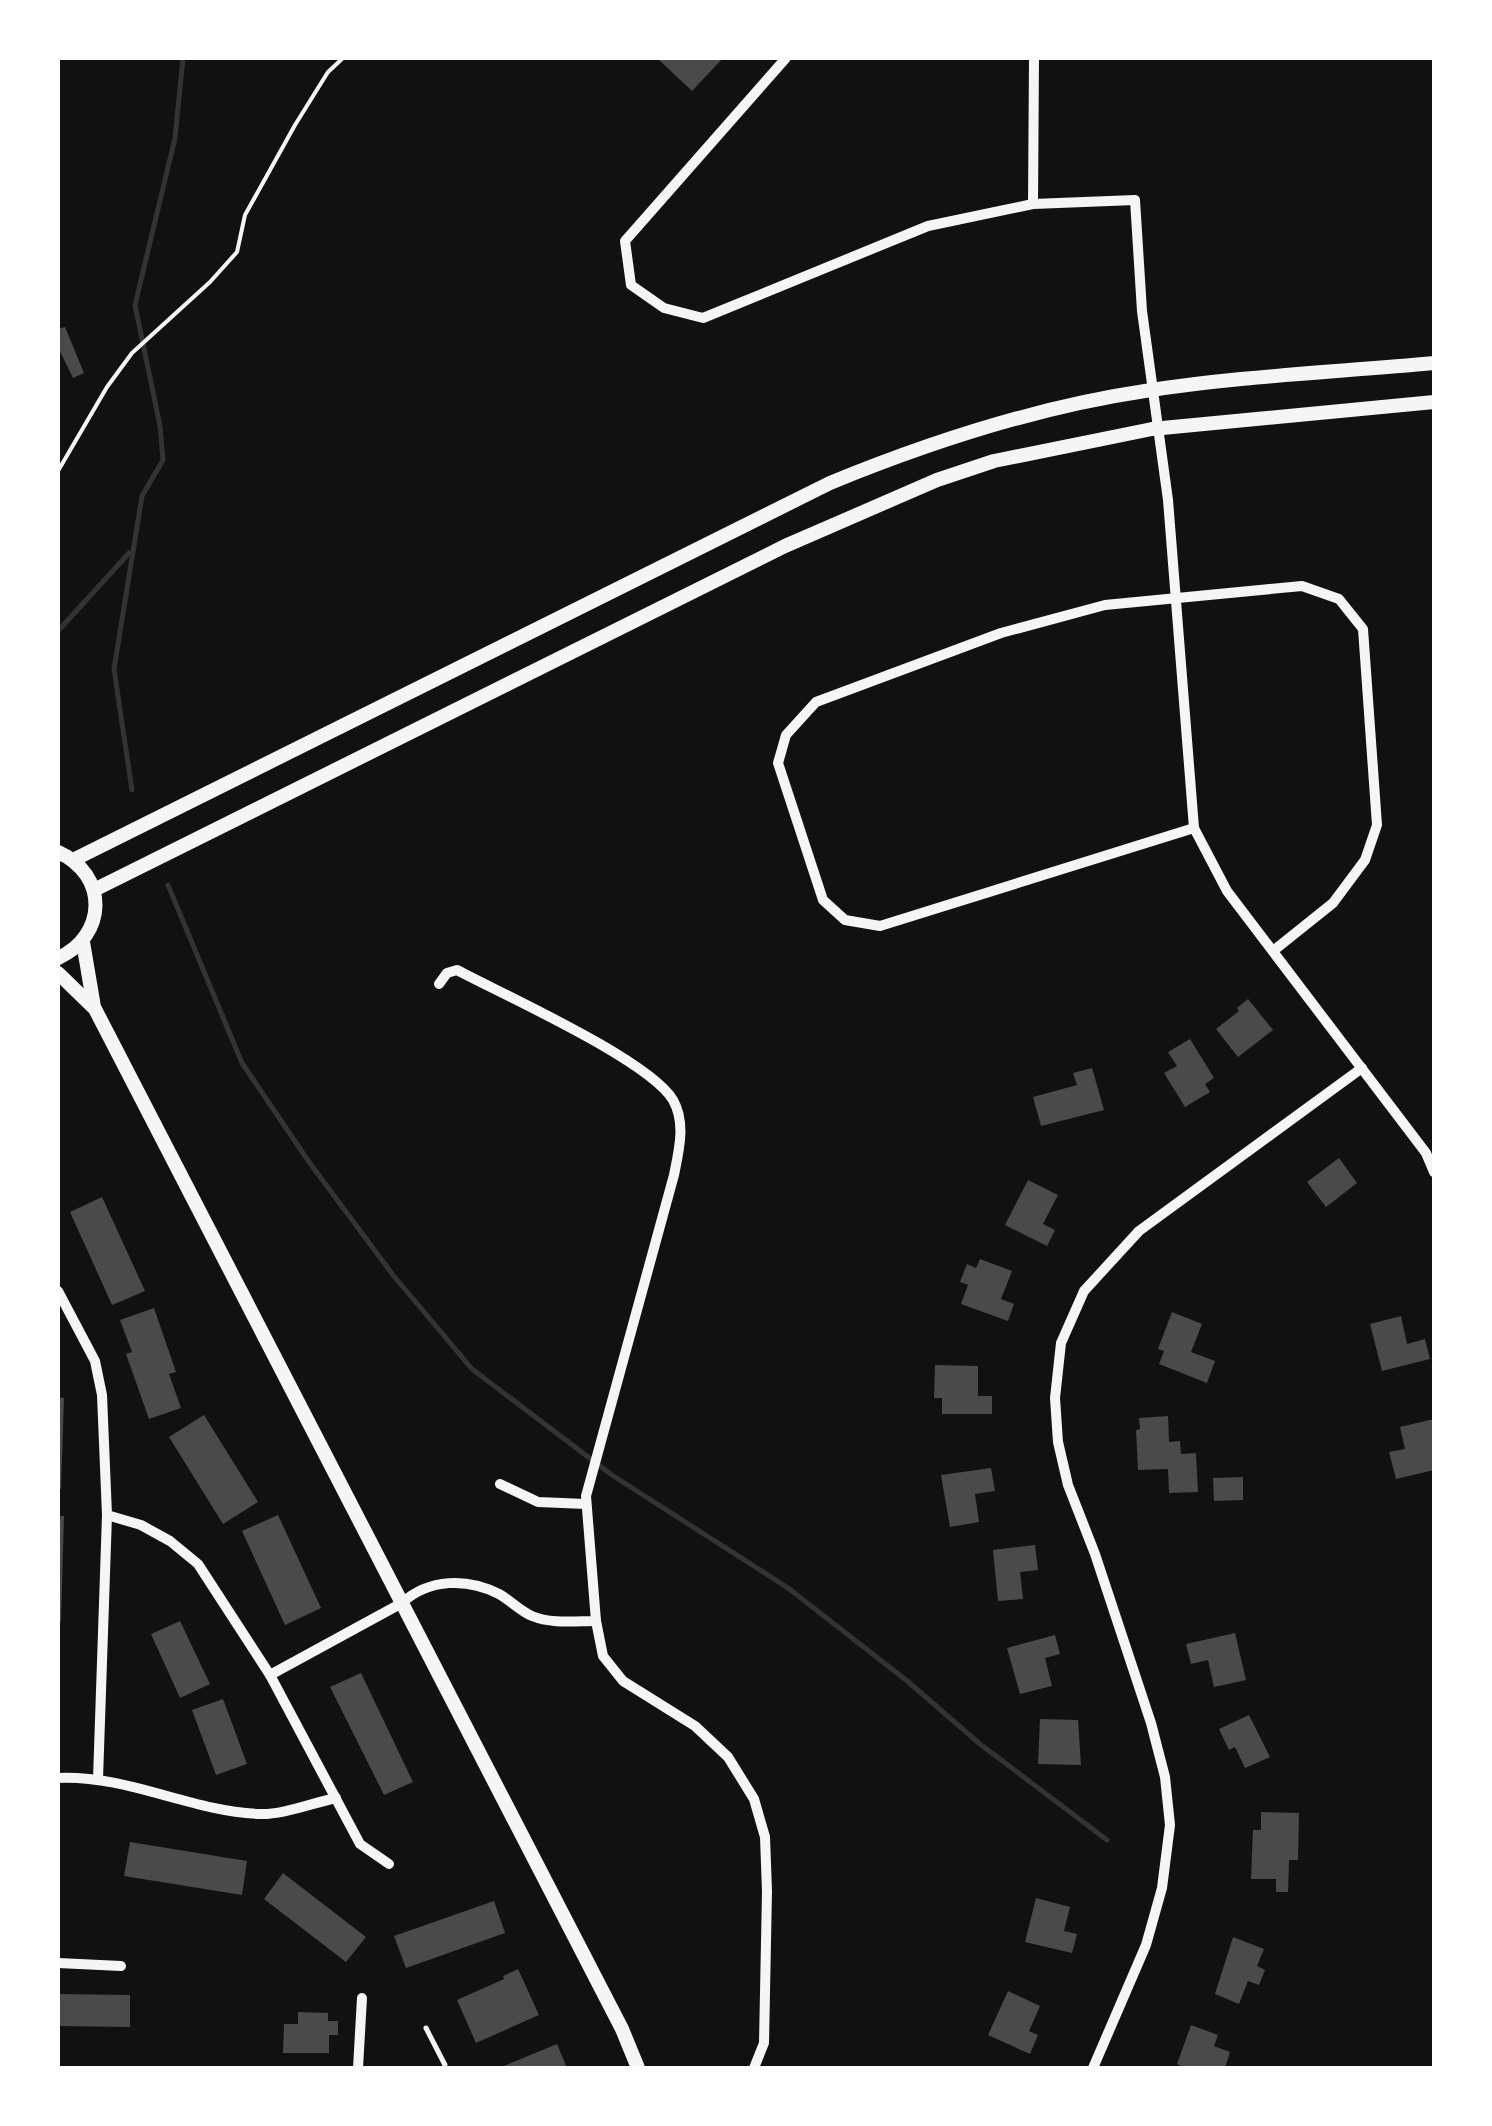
<svg xmlns="http://www.w3.org/2000/svg" width="1492" height="2126" viewBox="0 0 1492 2126" font-family="Ubuntu,sans-serif">
<rect width="100%" height="100%" fill="#111"/>
<g fill="none" stroke-linecap="round" stroke-linejoin="round">
<g stroke="#333" stroke-width="5">
<polyline points="58,631 129,553"/>
<polyline points="132,790 114,669 142,496 163,460 160,426 135,305 175,138 183,58"/>
<polyline points="168,885 242,1063 309,1162 393,1275 472,1369 612,1475 788,1588 906,1680 980,1744 1107,1840"/>
</g>
</g>
<g fill="#4a4a4a">
<polygon points="657,58 723,58 692,91"/>
<polygon points="65,327 84,373 73,378 58,347 58,329"/>
<polygon points="1248,999 1273,1030 1238,1057 1216,1029 1239,1011 1237,1008"/>
<polygon points="1190,1039 1214,1078 1205,1084 1210,1092 1185,1107 1164,1073 1177,1066 1168,1052"/>
<polygon points="1092,1068 1104,1110 1041,1126 1033,1097 1077,1085 1073,1073"/>
<polygon points="1339,1158 1357,1183 1326,1207 1307,1182"/>
<polygon points="1028,1180 1058,1195 1043,1224 1055,1230 1047,1246 1005,1225"/>
<polygon points="102,1197 145,1291 112,1305 70,1212"/>
<polygon points="980,1259 1012,1271 1001,1299 1014,1304 1008,1321 961,1304 968,1285 960,1282 967,1264 976,1268"/>
<polygon points="154,1308 176,1372 169,1374 181,1408 149,1419 126,1354 132,1352 120,1320"/>
<polygon points="1172,1312 1202,1324 1191,1352 1215,1361 1207,1383 1159,1364 1164,1351 1158,1349"/>
<polygon points="1401,1316 1407,1344 1425,1339 1430,1359 1382,1371 1370,1324"/>
<polygon points="935,1365 978,1366 978,1396 992,1396 992,1414 942,1414 942,1398 934,1398"/>
<polygon points="58,1397 64,1398 61,1489 58,1489"/>
<polygon points="204,1415 258,1502 223,1524 169,1437"/>
<polygon points="1168,1416 1169,1442 1180,1441 1181,1454 1196,1453 1198,1492 1169,1493 1168,1469 1138,1470 1136,1430 1140,1429 1139,1418"/>
<polygon points="1434,1419 1434,1470 1396,1479 1389,1452 1405,1449 1400,1427"/>
<polygon points="991,1468 995,1491 975,1494 979,1522 950,1527 941,1475"/>
<polygon points="1243,1477 1243,1500 1214,1501 1213,1478"/>
<polygon points="278,1515 321,1608 285,1625 242,1531"/>
<polygon points="58,1516 64,1516 61,1622 58,1622"/>
<polygon points="1035,1545 1038,1570 1020,1572 1023,1599 998,1601 993,1550"/>
<polygon points="180,1621 210,1684 180,1698 151,1634"/>
<polygon points="1235,1633 1246,1680 1214,1687 1208,1660 1191,1664 1186,1644"/>
<polygon points="1055,1635 1060,1654 1045,1658 1052,1686 1020,1694 1007,1648"/>
<polygon points="361,1673 413,1782 384,1795 330,1687"/>
<polygon points="223,1699 247,1764 216,1775 192,1710"/>
<polygon points="1249,1715 1270,1757 1245,1768 1235,1747 1229,1750 1219,1729"/>
<polygon points="1040,1719 1078,1720 1081,1765 1038,1764"/>
<polygon points="1261,1812 1299,1813 1298,1860 1289,1860 1288,1892 1276,1892 1276,1879 1251,1879 1253,1830 1261,1830"/>
<polygon points="130,1842 247,1861 242,1895 124,1876"/>
<polygon points="283,1873 366,1937 346,1962 264,1899"/>
<polygon points="1036,1898 1070,1907 1064,1931 1077,1934 1072,1953 1025,1942"/>
<polygon points="494,1901 505,1933 406,1968 394,1936"/>
<polygon points="1233,1937 1264,1949 1257,1966 1265,1970 1259,1985 1248,1981 1239,2004 1215,1994"/>
<polygon points="518,1969 539,2015 476,2043 457,2000 504,1979 503,1976"/>
<polygon points="1008,1991 1040,2006 1029,2031 1038,2035 1030,2054 988,2035"/>
<polygon points="58,1994 130,1995 130,2027 58,2026"/>
<polygon points="298,2012 328,2013 328,2021 338,2021 338,2035 329,2035 329,2053 283,2053 284,2024 298,2024"/>
<polygon points="1191,2025 1218,2035 1214,2046 1230,2052 1225,2068 1185,2068 1177,2064"/>
<polygon points="557,2044 567,2068 499,2068"/>
</g>
<g fill="none" stroke-linecap="round" stroke-linejoin="round">
<polyline stroke="#f5f5f5" stroke-width="4" points="58,471 107,387 132,353 210,282 237,252 245,215 295,125 328,72 343,58"/>
<polyline stroke="#f5f5f5" stroke-width="5" points="426,2028 445,2065 444,2068"/>
<g stroke="#f5f5f5" stroke-width="10">
<polyline points="786,58 625,241 631,285 664,308 703,318 928,226 1033,204 1135,200 1142,311 1168,500 1194,828 1227,891 1426,1153 1434,1172"/>
<polyline points="1033,204 1034,58"/>
<polyline points="1194,828 880,926 845,920 823,900 778,763 786,735 816,702 1001,633 1105,605 1302,586 1339,599 1363,629 1377,825 1365,860 1333,903 1273,951"/>
<polyline points="58,1291 95,1361 102,1395 107,1515 98,1779"/>
<polyline points="500,1484 538,1502 586,1504"/>
<polyline points="107,1515 141,1525 170,1541 198,1564 270,1675 360,1844 389,1864"/>
<polyline points="596,1621 603,1656 623,1681 695,1726 728,1757 754,1799 765,1837 767,1891 764,2043 754,2068"/>
<path d="M270,1675l132,-72c27,-25 66,-25 97,-9 11,6 21,17 33,22 19,8 43,5 64,5l-10,-125 88,-321c5,-25 12,-52 -1,-75 -24,-40 -169,-105 -216,-130l-10,3 -8,11"/>
<path d="M58,1778c70,-3 132,33 201,36 24,1 53,-11 77,-16"/>
<polyline points="58,1963 121,1966"/>
<polyline points="358,2068 362,1998"/>
<polyline points="1093,2068 1146,1945 1162,1888 1170,1825 1165,1777 1151,1723 1095,1554 1068,1485 1058,1442 1055,1398 1061,1343 1084,1291 1139,1231 1362,1068"/>
</g>
<g stroke="#f5f5f5" stroke-width="14">
<path d="M58,852c51,23 49,84 0,106"/>
<path d="M73,860l757,-377c100,-41 207,-76 315,-92 95,-15 193,-19 289,-28"/>
<polyline points="94,890 785,546 937,480 994,461 1152,429 1434,402"/>
<polyline points="83,942 94,1007 622,2029 638,2068"/>
<polyline points="58,973 93,1007"/>
</g>
</g>
<rect width="1492" height="2126" fill="none" stroke="#ffffff" stroke-width="120"/>
</svg>
